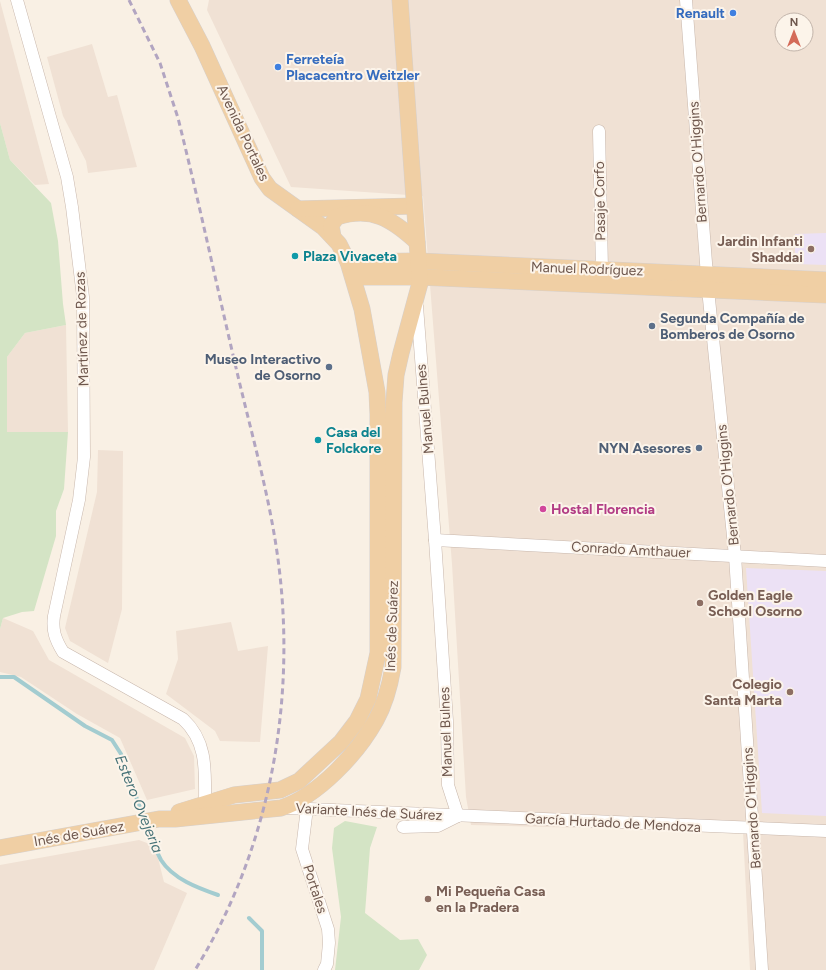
<svg xmlns="http://www.w3.org/2000/svg" width="826" height="970" viewBox="0 0 826 970" font-family="Figtree,sans-serif">
<rect width="100%" height="100%" fill="#f9f0e4"/>
<g fill="#f0e1d4" fill-rule="evenodd">
<path d="M209,0h617v970h-76l-7,-138 -272,-7 -5,-28 -14,-233 -29,-368 -132,-9 -84,-177zM782,20h24v24h-24z"/>
<polygon points="0,1 49,184 35,185 10,160 0,123"/>
<polygon points="92,44 108,97 117,95 137,167 88,173 86,161 63,116 47,57"/>
<polygon points="66,325 68,432 7,432 7,357 25,333"/>
<polygon points="98,450 123,451 122,609 108,663 70,641 65,628 97,492"/>
<polygon points="3,618 33,631 49,660 185,738 194,756 195,789 147,800 120,738 77,714 21,677 0,672 0,629"/>
<polygon points="231,622 238,651 268,646 260,742 220,741 215,731 166,694 178,659 176,631"/>
<polygon points="139,840 155,846 164,882 187,893 154,970 0,970 0,865"/>
</g>
<g fill="#ece1f5">
<polygon points="826,233 826,265 795,264 795,234"/>
<polygon points="746,568 826,571 826,816 762,813"/>
</g>
<g fill="#d4e4c5">
<polygon points="0,123 10,160 51,203 58,241 63,304 66,325 25,333 7,357 7,432 68,432 64,489 56,511 56,536 34,611 22,612 3,618 0,629"/>
<polygon points="345,821 377,827 370,848 365,913 400,940 418,939 427,955 419,970 335,970 341,917 332,848 334,828"/>
</g>
<g fill="none" stroke-linecap="round" stroke-linejoin="round">
<g stroke="#a3ccd0" stroke-width="4">
<polyline points="0,677 14,677 85,726 112,740 121,754 144,819"/>
<path d="M146,825c5,12 9,24 15,35 12,19 37,28 57,35"/>
<polyline points="249,918 262,931 262,970"/>
</g>
<defs>
<g id="minor">
<path d="M17,0l50,177 5,30 11,90 1,160 -5,43 -25,116c-2,14 1,23 9,36l120,67c25,23 22,53 22,85"/>
<polyline points="686,0 708,289 735,556 762,970"/>
<polyline points="599,131 602,270"/>
<polyline points="417,306 435,540 447,721 448,785 458,816"/>
<polyline points="435,540 826,561"/>
<polyline points="286,808 826,831"/>
<polyline points="307,808 302,849 328,929 329,943 327,964 324,970"/>
<polyline points="403,827 438,826 458,816"/>
</g>
<g id="major">
<polyline points="178,0 202,46 262,178 270,189 323,227 339,244 348,262 362,309 377,392 378,414 378,653 368,699 357,721 341,742 299,781 280,790 234,795 179,812"/>
<polyline points="298,209 414,206"/>
<path d="M333,237l-2,-12 6,-8c35,-11 55,2 80,25"/>
<polyline points="348,262 418,261 826,280"/>
<polyline points="353,277 419,277 826,295"/>
<path d="M0,848l159,-29h16l106,-11c37,-12 76,-54 95,-88 9,-16 14,-35 17,-53l1,-265 2,-27 5,-22 19,-70 -20,-283"/>
</g>
</defs>
<use href="#minor" stroke="#c8b7ac" stroke-width="13"/>
<use href="#major" stroke="#d6d0cd" stroke-width="17"/>
<use href="#minor" stroke="#fff" stroke-width="12"/>
<use href="#major" stroke="#f0cfa4" stroke-width="16"/>
<path stroke="#b2a5c1" stroke-width="3" stroke-dasharray="6 4" stroke-linecap="butt" d="M129,0l31,63 18,55c21,84 39,169 59,254 15,64 34,129 42,195 17,138 -10,284 -84,403"/>
</g>
<g fill="#3f7fe0" stroke="#fcf4ea" stroke-width="1.5">
<circle cx="733" cy="13" r="4"/>
<circle cx="278" cy="67" r="4"/>
</g>
<g fill="#8d6e63" stroke="#fcf4ea" stroke-width="1.5">
<circle cx="811" cy="249" r="4"/>
<circle cx="700" cy="603" r="4"/>
<circle cx="790" cy="692" r="4"/>
<circle cx="428" cy="899" r="4"/>
</g>
<g fill="#0f9aa8" stroke="#fcf4ea" stroke-width="1.5">
<circle cx="295" cy="256" r="4"/>
<circle cx="318" cy="440" r="4"/>
</g>
<g fill="#5c6f8a" stroke="#fcf4ea" stroke-width="1.5">
<circle cx="652" cy="326" r="4"/>
<circle cx="329" cy="367" r="4"/>
<circle cx="699" cy="448" r="4"/>
</g>
<circle fill="#d1479c" stroke="#fcf4ea" stroke-width="1.5" cx="543" cy="509" r="4"/>
<g text-anchor="middle" dominant-baseline="central" stroke-width="4" stroke-linejoin="round" paint-order="stroke">
<g font-size="14" font-weight="bold" fill="#366cbe" stroke="#fcf4ea" text-anchor="end">
<text x="725" y="13">Renault</text>
<text x="286" y="59" text-anchor="start">Ferreteía<tspan x="286" dy="16">Placacentro Weitzler</tspan></text>
</g>
<g font-size="14" fill="#6e574d" stroke="#fcf4ea">
<text transform="translate(243 133) rotate(65)">Avenida Portales</text>
<text transform="translate(698 162) rotate(-94)">Bernardo O'Higgins</text>
<text transform="translate(600 201) rotate(-91)">Pasaje Corfo</text>
<text transform="translate(587 269) rotate(2)">Manuel Rodríguez</text>
<text transform="translate(82 329) rotate(-92)">Martínez de Rozas</text>
<text transform="translate(425 409) rotate(-95)">Manuel Bulnes</text>
<text transform="translate(728 485) rotate(-96)">Bernardo O'Higgins</text>
<text transform="translate(631 550) rotate(3)">Conrado Amthauer</text>
<text transform="translate(392 626) rotate(-88)">Inés de Suárez</text>
<text transform="translate(446 732) rotate(-92)">Manuel Bulnes</text>
<text transform="translate(752 808) rotate(-94)">Bernardo O'Higgins</text>
<text transform="translate(369 812) rotate(3)">Variante Inés de Suárez</text>
<text transform="translate(613 823) rotate(3)">García Hurtado de Mendoza</text>
<text transform="translate(79 834) rotate(-10)">Inés de Suárez</text>
<text transform="translate(315 889) rotate(72)">Portales</text>
</g>
<g font-size="14" font-weight="bold" fill="#785e54" stroke="#fcf4ea" text-anchor="end">
<text x="803" y="241">Jardin Infanti<tspan x="803" dy="16">Shaddai</tspan></text>
<text x="708" y="595" text-anchor="start">Golden Eagle<tspan x="708" dy="16">School Osorno</tspan></text>
<text x="782" y="684">Colegio<tspan x="782" dy="16">Santa Marta</tspan></text>
<text x="436" y="891" text-anchor="start">Mi Pequeña Casa<tspan x="436" dy="16">en la Pradera</tspan></text>
</g>
<g font-size="14" font-weight="bold" fill="#0d838f" stroke="#fcf4ea" text-anchor="start">
<text x="303" y="256">Plaza Vivaceta</text>
<text x="326" y="432">Casa del<tspan x="326" dy="16">Folckore</tspan></text>
</g>
<g font-size="14" font-weight="bold" fill="#4e5e75" stroke="#fcf4ea" text-anchor="end">
<text x="660" y="318" text-anchor="start">Segunda Compañía de<tspan x="660" dy="16">Bomberos de Osorno</tspan></text>
<text x="321" y="359">Museo Interactivo<tspan x="321" dy="16">de Osorno</tspan></text>
<text x="691" y="448">NYN Asesores</text>
</g>
<g font-size="14" font-weight="bold" fill="#b23c85" stroke="#fcf4ea" text-anchor="start">
<text x="551" y="509">Hostal Florencia</text>
</g>
<g font-size="15" font-style="italic" fill="#477378" stroke="#fcf4ea">
<text transform="translate(139 804) rotate(68)">Estero Ovejeria</text>
</g>
</g>
<g transform="translate(794 32)"><circle r="19" fill="#fcf4ea" stroke="#c3b5ab"/>
<path d="M0-3L7 15L0 10L-7 15Z" fill="#d46b58"/>
<text y="-6" font-size="11" font-weight="bold" text-anchor="middle" fill="#6e574d">N</text>
</g>
</svg>
